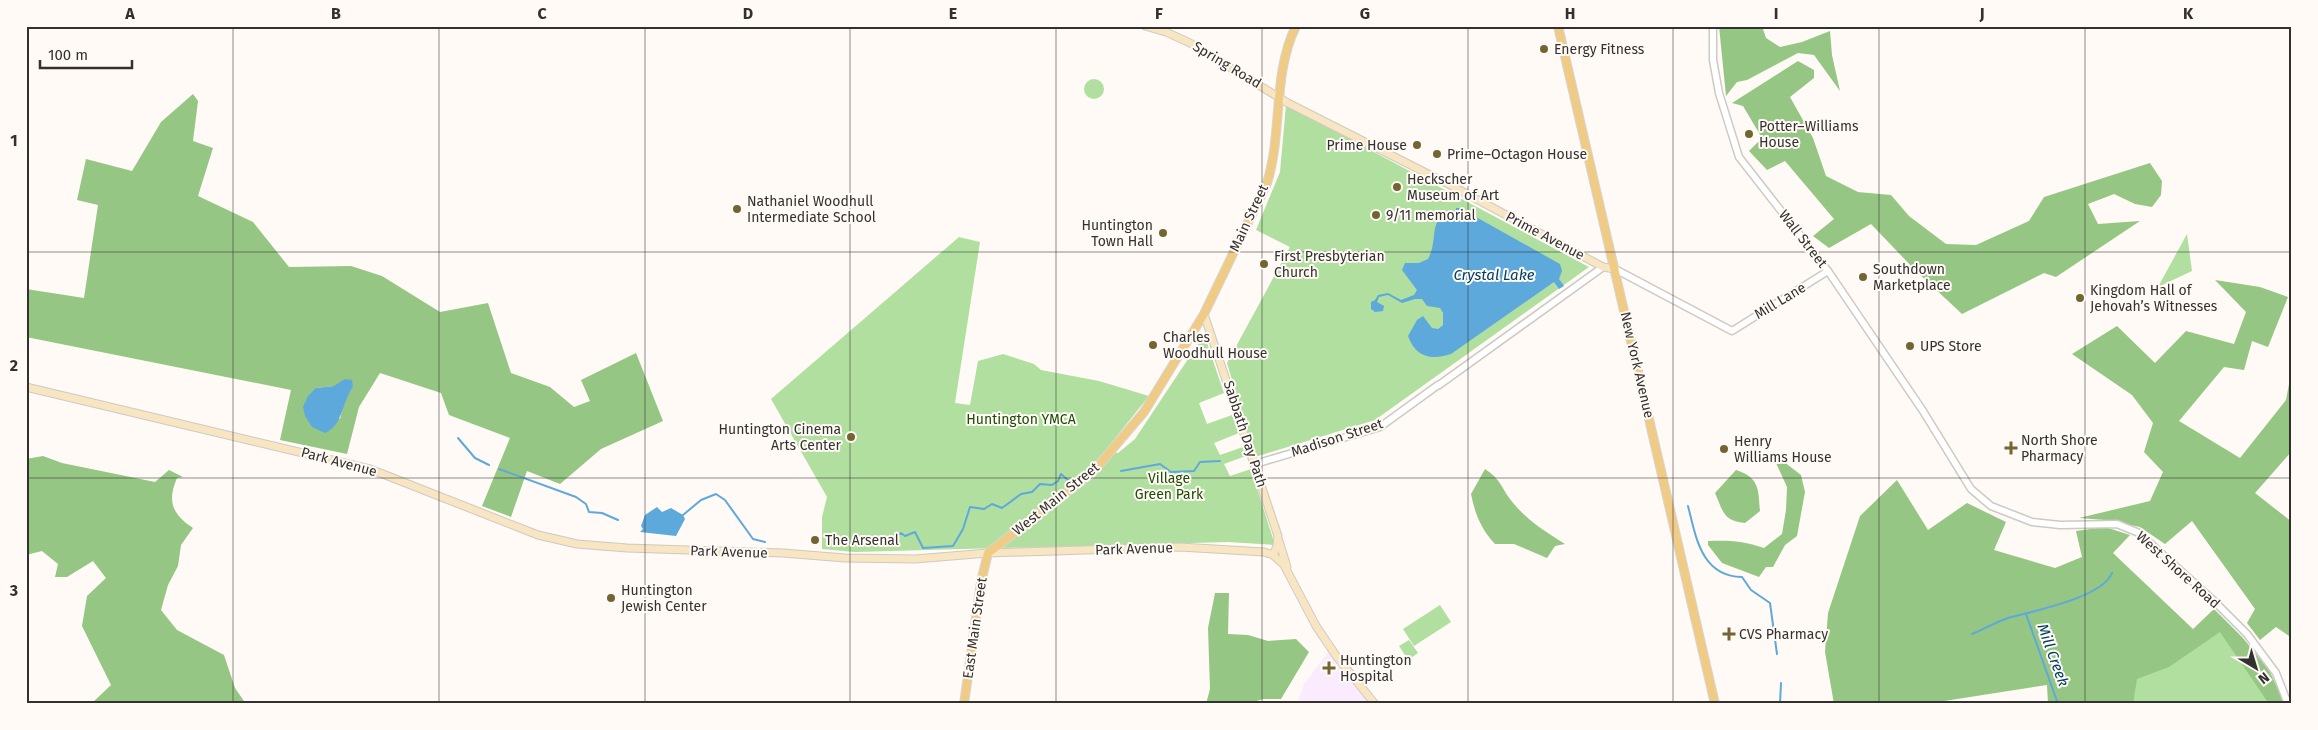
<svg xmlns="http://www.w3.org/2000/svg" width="2318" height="730" viewBox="0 0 2318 730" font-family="'Fira Sans',sans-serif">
<rect width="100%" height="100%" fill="#fffaf5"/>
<polygon fill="#faebfe" points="1329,651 1371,704 1297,704 1304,684"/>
<g fill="#b1dfa0">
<circle cx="1094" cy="89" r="10"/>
<polygon points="1286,105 1589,267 1375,420 1255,457 1227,363 1290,247 1256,230 1280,172"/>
<polygon points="2187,234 2192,271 2158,287"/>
<polygon points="959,237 980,242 955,403 970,405 978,361 1003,354 1034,364 1041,370 1099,381 1149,396 1105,451 1118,453 1135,439 1202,338 1205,337 1224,393 1199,403 1207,424 1232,415 1239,433 1214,443 1220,455 1243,447 1246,456 1224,464 1230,476 1251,469 1275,545 1228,542 854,552 822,549 822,517 827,497 771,399"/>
<polygon points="1440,605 1451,622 1414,646 1403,629"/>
<polygon points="2224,625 2281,704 2127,704 2135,652"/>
<polygon points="1409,640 1418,653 1408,660 1399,646"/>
</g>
<g fill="#95c683" fill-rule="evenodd">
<polygon points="1719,26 1762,26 1766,38 1780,47 1802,42 1830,31 1832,55 1840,91 1814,55 1798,53 1747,80 1737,82 1726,96"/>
<polygon points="1798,61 1814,70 1814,78 1790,97 1813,138 1826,176 1858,192 1891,195 1909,216 1946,244 1976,245 2029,221 2044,197 2150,163 2162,181 2161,195 2152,207 2135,204 2114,194 2088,204 2098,224 2140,221 2056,277 2044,273 1962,314 1915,270 1871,224 1829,248 1813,236 1834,219 1785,161 1767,170 1749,151 1762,138 1743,106 1732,103"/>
<path d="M193,94l5,7 -5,40 20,7 -15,48 55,26 36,45 62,-1 31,10 58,36 48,-9 23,70 39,14 24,20 16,-6 -9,-21 55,-27 27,68 -62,28 -41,35 -33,-13 -16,46 -29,-11 28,-68 -61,-23 -8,-22 -61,-20 -21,34 -12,47 -67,-14 11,-50 -265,-53v-48l58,9 14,-93 -21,-5 9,-41 46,12 29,-49zM334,386l19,1 -7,8 -6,24 -24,-31z"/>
<polygon points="2215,280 2260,287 2288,297 2268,347 2252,341 2244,370 2224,367 2179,421 2240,458 2286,400 2292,368 2292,451 2255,493 2292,522 2292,638 2276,627 2260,640 2247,623 2255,609 2192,521 2165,544 2140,527 2105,520 2079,518 2150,501 2163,472 2144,452 2153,423 2132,395 2072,354 2117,326 2155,363 2186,331 2234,344 2246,312"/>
<path d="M1771,452l30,23 4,17 -8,44 -12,9 -12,22h-7l-7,10 -37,-14 -14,-18v-4c20,-1 36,0 56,7l18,-14 4,-24 1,-23z"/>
<path d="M43,456l19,7 93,19 14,-12 14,7 -6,1c-10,23 -5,36 16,50l-12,17 -3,21 -10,19 -7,25 16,20 47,25 11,33 11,16h-155l20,-19 -29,-59 5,-30 19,-18 -13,-17 -26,16h-12l3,-13 -16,-13 -16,4v-96z"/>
<path d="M1485,469c16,11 15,16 25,30 15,20 34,32 55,45l-10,2 -8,12 -33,-14h-19c-14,-15 -20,-30 -24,-50z"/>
<path d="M1736,470c24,8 22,19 24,41l-15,12c-22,-2 -22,-12 -30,-30z"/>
<polygon points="1897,480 1928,530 1967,503 2006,522 1994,550 2055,568 2082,557 2076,531 2105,527 2130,535 2113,553 2193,629 2214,609 2243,638 2269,670 2285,704 2269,704 2220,632 2169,667 2137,679 2133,704 2048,704 2047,685 1925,704 1834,704 1825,652 1828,613 1860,516"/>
<polygon points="1215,593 1229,593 1228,634 1248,635 1268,641 1296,639 1309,652 1281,699 1263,699 1247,704 1206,704 1210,689 1208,628"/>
</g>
<g fill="#5ea9dc">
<path d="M1456,208h4l100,56 2,7 -3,8 5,7 -5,3 -5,-7 -103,72c-20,6 -35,4 -43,-18l9,-16 6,-4 9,12 6,1 5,-4v-12l-3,-5 -13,-2 -5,-7h-7l-13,4 -14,-8 -9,2 -2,5 7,4 -1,5 -8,1 -4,-3v-7l4,-2 3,-5 10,-2 13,7 13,-5 3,-5 -15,-20 3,-7h14l9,-4c12,-22 -3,-41 28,-49z"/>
<path d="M345,379l7,1 1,7c-11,14 -10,39 -28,46l-13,-6 -7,-11 -2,-9 5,-11 8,-8 18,-2z"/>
<polygon points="657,507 662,512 671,508 683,515 685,519 676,536 640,532 643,529 641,526 645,515"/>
</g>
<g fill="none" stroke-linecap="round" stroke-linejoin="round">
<g stroke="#5ea9dc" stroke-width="2">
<polyline points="458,438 475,458 489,465"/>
<polyline points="499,469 576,497 586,504 589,512 602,513 618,520"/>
<polyline points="1121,471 1160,464 1171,472 1194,471 1200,462 1220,461"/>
<path d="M1688,506c8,31 13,70 54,71l9,13 19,13 7,51"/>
<polyline points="683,515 701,500 716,494 725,500 753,539 765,542"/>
<polyline points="888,541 901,533 905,536 915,532 923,548 953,546 963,529 970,507 984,509 992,504 1002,508 1021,494 1032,492 1040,484 1052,485 1058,481 1061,474 1069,481"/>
<polyline points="2026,614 2058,704"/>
<path d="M1972,634c12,-5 24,-12 36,-16 25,-7 94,-20 104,-45"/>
<polyline points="1780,704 1781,683"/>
</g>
<defs>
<g id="tertiary">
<polyline points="1713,26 1713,60 1719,93 1739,157 1828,271 1923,411 1971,489 1991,506 2032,522 2060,525 2117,524 2139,533 2212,599 2247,634 2276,673 2288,704"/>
<polyline points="1615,269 1732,331 1828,271"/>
<polyline points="1439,385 1603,267"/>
<polyline points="1255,464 1380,427 1438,385"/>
</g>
<g id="secondary">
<polyline points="1145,26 1166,32 1190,43 1288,103 1454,187 1603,267 1615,269"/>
<polyline points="1204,314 1278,536 1277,546 1273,555"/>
<polyline points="26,387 370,469 538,535 577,544 627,548 783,553 845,558 915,559 988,553 1180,547 1264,552 1273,555 1284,565 1316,626 1337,657 1375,704"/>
<polyline points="1279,541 1287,567"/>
</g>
<g id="primary">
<polyline points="1558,26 1715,704"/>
<path d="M964,704l17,-122 7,-29 104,-80 52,-61 60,-98 63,-131c16,-51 5,-108 29,-157"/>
</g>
</defs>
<use href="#tertiary" stroke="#cec9c4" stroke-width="9"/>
<use href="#secondary" stroke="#cec9c4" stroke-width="9"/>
<use href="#primary" stroke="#d6d6d5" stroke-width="10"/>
<use href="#tertiary" stroke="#fff" stroke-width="6"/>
<use href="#secondary" stroke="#f8e5c2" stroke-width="7"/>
<use href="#primary" stroke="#f0cb86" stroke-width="8"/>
</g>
<path fill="none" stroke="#33312f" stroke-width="1" stroke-opacity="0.55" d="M233,26v678M439,26v678M645,26v678M850,26v678M1056,26v678M1262,26v678M1468,26v678M1673,26v678M1879,26v678M2085,26v678M26,252h2266M26,478h2266"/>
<g fill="#726532" stroke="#fffaf5" stroke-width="2">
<circle cx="1544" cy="49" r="5"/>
<circle cx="1749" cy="134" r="5"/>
<circle cx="1417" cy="145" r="5"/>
<circle cx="1437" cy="154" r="5"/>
<circle cx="1397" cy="187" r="5"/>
<circle cx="737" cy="209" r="5"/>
<circle cx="1376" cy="215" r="5"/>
<circle cx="1163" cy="233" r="5"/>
<circle cx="1264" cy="264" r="5"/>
<circle cx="1863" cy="277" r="5"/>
<circle cx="2080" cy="298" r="5"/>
<circle cx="1153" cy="345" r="5"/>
<circle cx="1910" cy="346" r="5"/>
<circle cx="851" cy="437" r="5"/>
<path d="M2008.5 440.5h5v5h5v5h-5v5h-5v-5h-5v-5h5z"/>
<circle cx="1724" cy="449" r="5"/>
<circle cx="815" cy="540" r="5"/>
<circle cx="611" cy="598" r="5"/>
<path d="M1726.5 626.5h5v5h5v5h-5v5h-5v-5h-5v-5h5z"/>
<path d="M1326.5 660.5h5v5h5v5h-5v5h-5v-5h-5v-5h5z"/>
</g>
<g text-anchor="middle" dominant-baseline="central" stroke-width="4" stroke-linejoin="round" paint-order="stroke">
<g font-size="14" fill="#33312f" stroke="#fffaf5" text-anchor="start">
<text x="1554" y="49">Energy Fitness</text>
<text x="1759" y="126">Potter–Williams<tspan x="1759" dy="16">House</tspan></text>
<text x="1407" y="145" text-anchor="end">Prime House</text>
<text x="1447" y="154">Prime–Octagon House</text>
<text x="1407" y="179">Heckscher<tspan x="1407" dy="16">Museum of Art</tspan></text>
<text x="747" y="201">Nathaniel Woodhull<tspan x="747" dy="16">Intermediate School</tspan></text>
<text x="1386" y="215">9/11 memorial</text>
<text x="1153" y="225" text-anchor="end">Huntington<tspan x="1153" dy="16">Town Hall</tspan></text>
<text x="1274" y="256">First Presbyterian<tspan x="1274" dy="16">Church</tspan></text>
<text x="1873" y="269">Southdown<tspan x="1873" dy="16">Marketplace</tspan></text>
<text x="2090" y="290">Kingdom Hall of<tspan x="2090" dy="16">Jehovah’s Witnesses</tspan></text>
<text x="1163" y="337">Charles<tspan x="1163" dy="16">Woodhull House</tspan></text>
<text x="1920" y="346">UPS Store</text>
<text x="841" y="429" text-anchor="end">Huntington Cinema<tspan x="841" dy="16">Arts Center</tspan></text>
<text x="2021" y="440">North Shore<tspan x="2021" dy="16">Pharmacy</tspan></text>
<text x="1734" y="441">Henry<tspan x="1734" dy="16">Williams House</tspan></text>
<text x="825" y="540">The Arsenal</text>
<text x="621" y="590">Huntington<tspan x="621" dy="16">Jewish Center</tspan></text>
<text x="1739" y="634">CVS Pharmacy</text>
<text x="1340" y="660">Huntington<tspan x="1340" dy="16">Hospital</tspan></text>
</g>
<g font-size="14" fill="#33312f" stroke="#fffaf5">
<text transform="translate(1227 65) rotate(31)">Spring Road</text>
<text transform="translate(1249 218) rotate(-65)">Main Street</text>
<text transform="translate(1545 236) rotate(28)">Prime Avenue</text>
<text transform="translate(1803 239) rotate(52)">Wall Street</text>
<text transform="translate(1780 301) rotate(-31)">Mill Lane</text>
<text transform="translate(1637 365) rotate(77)">New York Avenue</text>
<text transform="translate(1245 434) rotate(72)">Sabbath Day Path</text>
<text transform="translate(1337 438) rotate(-18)">Madison Street</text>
<text transform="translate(339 462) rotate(15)">Park Avenue</text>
<text transform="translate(1056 499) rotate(-39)">West Main Street</text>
<text transform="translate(1134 549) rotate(-2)">Park Avenue</text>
<text transform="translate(729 552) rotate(2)">Park Avenue</text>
<text transform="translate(2178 570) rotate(42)">West Shore Road</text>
<text transform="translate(975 628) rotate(-82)">East Main Street</text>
</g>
<g font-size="14" fill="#1f4c05" stroke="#fffaf5">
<text x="1021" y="419">Huntington YMCA</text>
<text x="1169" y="478">Village<tspan x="1169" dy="16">Green Park</tspan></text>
</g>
<g font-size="15" font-style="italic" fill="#004062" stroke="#fffaf5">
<text x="1494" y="275">Crystal Lake</text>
<text transform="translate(2053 655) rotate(70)">Mill Creek</text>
</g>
</g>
<rect width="2318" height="730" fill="none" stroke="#fffaf5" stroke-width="55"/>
<g transform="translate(2256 668) rotate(142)" stroke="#fffaf5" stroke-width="4" paint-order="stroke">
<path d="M0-4L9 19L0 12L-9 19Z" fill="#33312f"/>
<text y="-8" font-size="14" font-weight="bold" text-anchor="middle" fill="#33312f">N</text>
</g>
<path d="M40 60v8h92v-8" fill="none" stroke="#33312f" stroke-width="2.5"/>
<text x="48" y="60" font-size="15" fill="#33312f" stroke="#fffaf5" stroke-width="4" paint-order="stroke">100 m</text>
<rect x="28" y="28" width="2262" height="674" fill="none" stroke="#33312f" stroke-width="2"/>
<g font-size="16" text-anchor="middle" font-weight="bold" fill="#33312f">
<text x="130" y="19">A</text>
<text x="336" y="19">B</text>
<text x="542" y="19">C</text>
<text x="748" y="19">D</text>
<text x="953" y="19">E</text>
<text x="1159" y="19">F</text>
<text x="1365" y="19">G</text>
<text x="1570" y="19">H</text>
<text x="1776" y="19">I</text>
<text x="1982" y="19">J</text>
<text x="2188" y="19">K</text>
<text x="14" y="146">1</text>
<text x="14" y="371">2</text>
<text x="14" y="596">3</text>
</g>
</svg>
